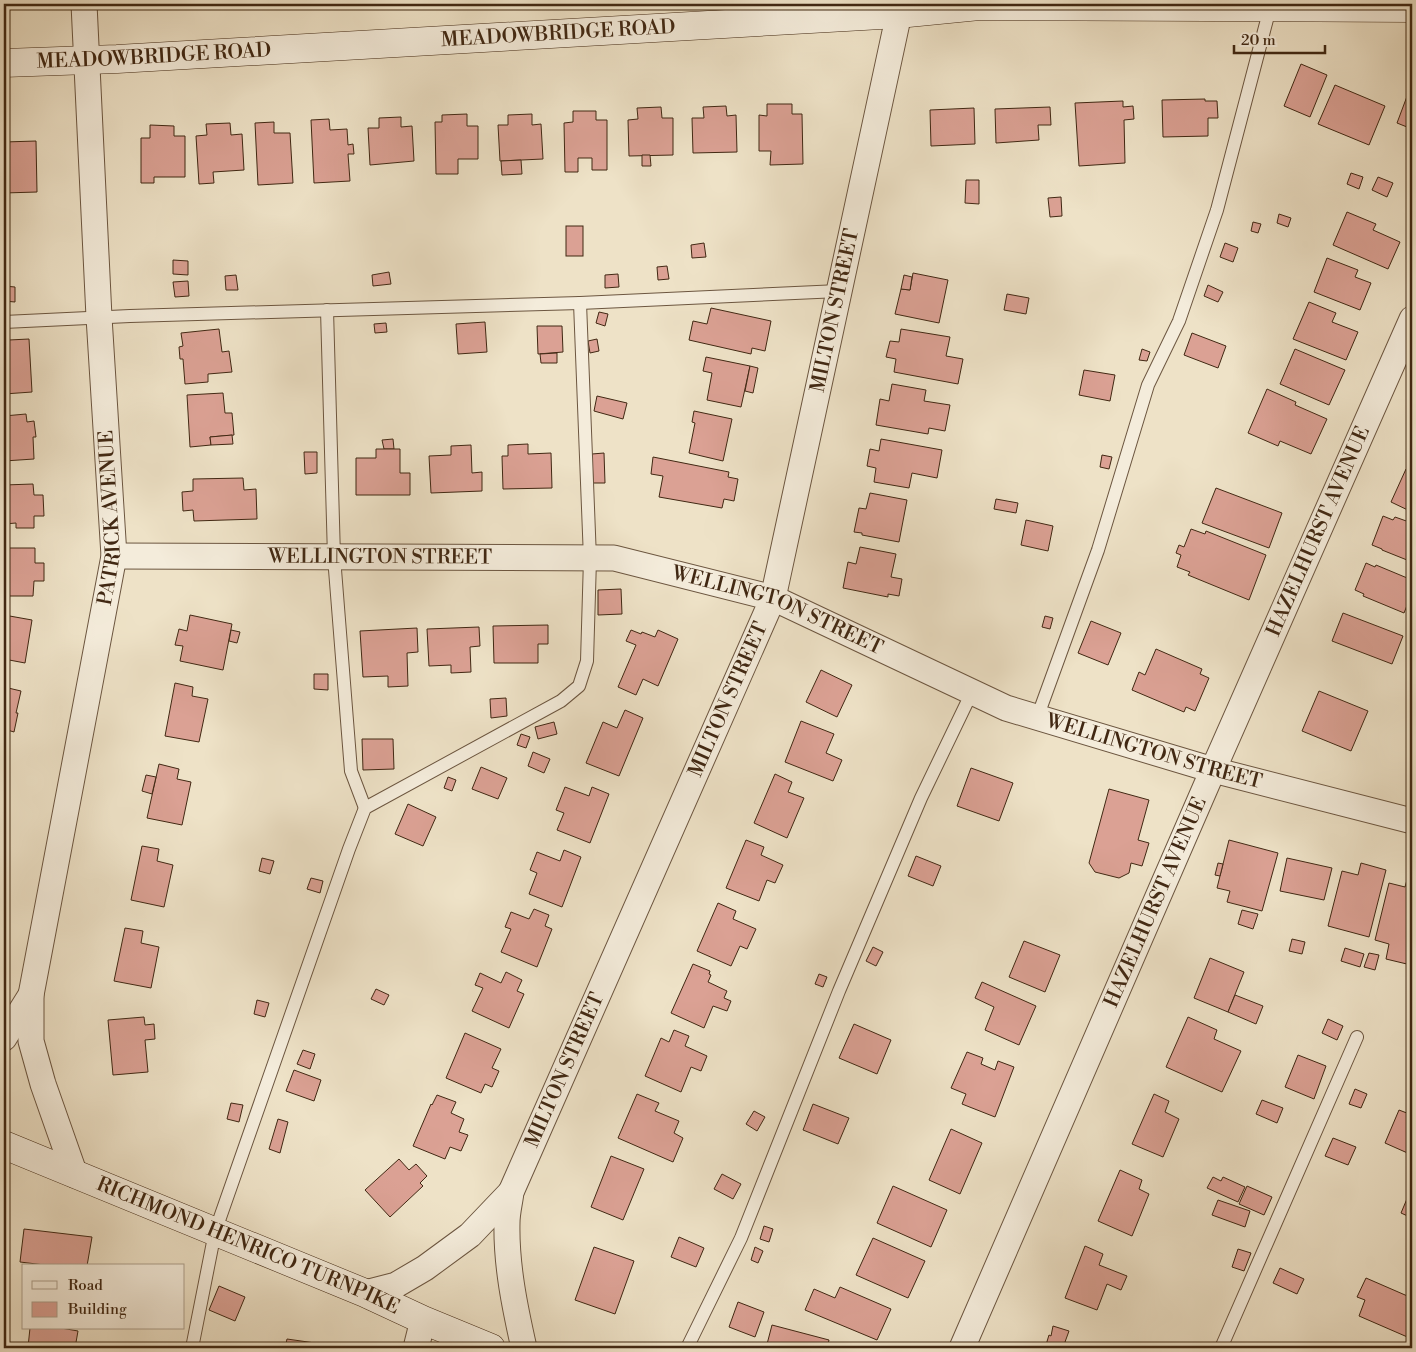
<svg xmlns="http://www.w3.org/2000/svg" width="1416" height="1352" viewBox="0 0 1416 1352" font-family="'Libre Bodoni',serif">
<rect width="100%" height="100%" fill="#eee2c7"/>
<filter id="stains"><feTurbulence type="fractalNoise" baseFrequency=".004" numOctaves="4"/><feColorMatrix values="0 0 0 0 .2 0 0 0 0 .09 0 0 0 0 .02 0 0 0 .5 -.17"/></filter>
<radialGradient id="worn" r=".72"><stop offset=".6" stop-color="#630" stop-opacity="0"/><stop offset="1" stop-color="#630" stop-opacity=".3"/></radialGradient>
<g fill="#dba194" stroke="#412813">
<polygon points="1301,64 1327,75 1310,117 1284,106"/>
<polygon points="1412,83 1412,129 1397,123"/>
<polygon points="1335,85 1385,106 1369,145 1318,124"/>
<polygon points="1205,99 1205,101 1217,101 1218,118 1208,118 1208,136 1163,137 1162,100"/>
<polygon points="1123,101 1123,107 1133,106 1134,119 1124,120 1125,163 1079,166 1075,103"/>
<polygon points="767,104 792,104 792,114 802,114 803,164 770,165 771,151 759,151 759,115 767,116"/>
<polygon points="726,106 727,116 736,115 737,152 693,153 692,118 704,118 703,107"/>
<polygon points="661,107 662,118 673,118 673,155 629,156 628,120 638,119 637,108"/>
<polygon points="1050,107 1051,125 1038,125 1039,140 996,143 995,109"/>
<polygon points="974,108 975,144 931,146 930,110"/>
<polygon points="573,111 596,111 596,120 607,120 607,170 592,170 592,158 578,158 578,172 565,172 564,123 573,122"/>
<polygon points="467,114 467,126 478,126 478,159 458,159 458,174 436,174 435,122 442,122 442,115"/>
<polygon points="532,114 532,125 541,124 543,159 500,161 498,125 508,125 508,115"/>
<polygon points="401,117 401,127 412,126 414,161 370,165 368,128 379,128 379,118"/>
<polygon points="329,119 330,130 347,129 348,145 353,144 354,154 348,154 350,181 314,183 311,120"/>
<polygon points="274,122 274,133 290,133 293,183 258,185 255,123"/>
<polygon points="230,123 231,135 242,134 244,170 213,172 214,183 199,184 196,136 207,135 206,124"/>
<polygon points="150,125 174,126 174,136 185,136 185,177 154,177 154,183 141,183 141,138 150,138"/>
<polygon points="36,141 37,192 4,193 4,142"/>
<polygon points="642,155 650,155 651,166 642,166"/>
<polygon points="521,160 522,174 502,175 501,161"/>
<polygon points="1351,173 1363,177 1359,189 1347,184"/>
<polygon points="1378,177 1393,183 1387,197 1372,190"/>
<polygon points="966,180 979,180 979,204 965,203"/>
<polygon points="1061,197 1062,216 1050,217 1048,198"/>
<polygon points="1347,212 1376,224 1373,230 1400,242 1388,269 1333,245"/>
<polygon points="1279,214 1291,218 1288,227 1277,223"/>
<polygon points="1253,222 1261,224 1258,233 1251,231"/>
<rect x="566" y="226" width="17" height="30"/>
<polygon points="704,243 706,257 692,258 691,245"/>
<polygon points="1225,243 1238,248 1233,262 1220,257"/>
<polygon points="1327,258 1358,270 1355,277 1371,283 1360,310 1314,292"/>
<polygon points="173,260 188,261 188,275 173,274"/>
<polygon points="667,266 669,279 658,280 657,267"/>
<polygon points="389,272 391,284 373,286 372,275"/>
<polygon points="913,273 948,280 939,323 895,314 901,289 910,290"/>
<polygon points="618,274 619,287 605,288 605,275"/>
<polygon points="236,275 238,290 226,290 225,276"/>
<polygon points="904,275 912,277 910,290 901,289"/>
<polygon points="188,281 189,296 175,297 173,282"/>
<polygon points="1208,285 1223,292 1218,302 1204,296"/>
<polygon points="4,286 15,287 15,302 4,301"/>
<polygon points="1007,294 1029,298 1026,314 1004,310"/>
<polygon points="1309,302 1336,313 1332,322 1358,332 1346,360 1293,339"/>
<polygon points="711,308 771,321 765,351 752,348 751,354 689,340 693,321 707,324"/>
<polygon points="599,312 608,314 605,326 596,323"/>
<polygon points="485,322 487,352 458,354 456,324"/>
<polygon points="386,323 387,332 375,333 374,324"/>
<polygon points="537,326 562,326 563,352 538,354"/>
<polygon points="219,329 222,352 229,351 232,372 208,374 208,382 185,384 183,359 180,359 179,347 183,346 181,333"/>
<polygon points="901,329 950,337 946,356 963,359 958,384 894,372 896,359 886,357 890,341 899,342"/>
<polygon points="1192,333 1226,346 1218,368 1184,355"/>
<polygon points="29,339 32,392 4,394 4,348 9,348 9,340"/>
<polygon points="597,339 599,351 590,353 588,341"/>
<polygon points="1142,349 1150,352 1147,361 1139,360"/>
<polygon points="1295,349 1345,370 1329,405 1280,384"/>
<polygon points="557,353 557,363 541,363 540,354"/>
<polygon points="706,357 750,366 741,407 707,400 712,373 703,371"/>
<polygon points="750,366 758,368 753,393 745,391"/>
<polygon points="1084,370 1115,375 1110,401 1079,395"/>
<polygon points="892,384 926,390 924,401 950,405 945,431 929,428 928,434 876,425 880,399 889,401"/>
<polygon points="1267,389 1296,402 1295,405 1327,419 1311,454 1280,441 1278,446 1248,433"/>
<polygon points="223,393 225,413 232,413 234,435 210,437 211,445 190,447 187,395"/>
<polygon points="597,396 627,403 623,419 594,411"/>
<polygon points="694,411 732,419 723,461 689,453 695,423 692,422"/>
<polygon points="26,414 27,422 34,421 36,437 33,437 34,459 4,461 4,416"/>
<polygon points="232,435 233,444 211,445 210,437"/>
<polygon points="393,439 394,449 384,449 382,440"/>
<polygon points="881,439 942,450 937,478 912,473 909,488 874,482 876,468 867,466 870,449 879,451"/>
<polygon points="528,444 528,454 551,453 552,488 503,489 502,456 508,456 508,445"/>
<polygon points="471,445 472,473 482,472 482,491 431,493 429,456 451,455 451,446"/>
<polygon points="376,449 400,449 400,473 410,473 410,495 356,495 356,458 376,458"/>
<polygon points="304,452 317,452 317,473 305,474"/>
<polygon points="604,453 605,483 593,483 592,454"/>
<polygon points="1102,455 1112,457 1109,469 1100,467"/>
<polygon points="653,457 729,472 728,477 738,479 734,501 724,499 722,508 659,497 663,476 651,474"/>
<polygon points="1406,469 1412,471 1412,512 1391,502"/>
<polygon points="243,478 244,490 256,489 257,519 194,521 193,510 183,511 182,492 193,491 193,479"/>
<polygon points="33,484 34,495 43,495 44,516 34,516 34,528 16,528 16,523 4,524 4,485"/>
<polygon points="1216,488 1282,513 1269,548 1202,523"/>
<polygon points="870,493 907,500 899,542 862,535 862,533 854,532 859,508 866,509"/>
<polygon points="996,499 1018,503 1016,513 994,509"/>
<polygon points="1383,516 1393,520 1395,517 1412,523 1412,562 1382,550 1382,549 1372,545"/>
<polygon points="1026,520 1053,526 1048,551 1021,545"/>
<polygon points="1191,529 1205,534 1206,531 1266,555 1249,600 1188,575 1190,572 1177,567 1181,555 1176,553 1179,545 1184,547"/>
<polygon points="860,547 896,554 891,577 902,579 899,596 888,594 888,597 843,588 848,562 856,564"/>
<polygon points="4,548 35,548 35,563 44,563 44,581 34,581 33,596 4,596"/>
<polygon points="1366,563 1375,567 1376,565 1412,580 1412,593 1404,613 1363,596 1364,594 1355,590"/>
<polygon points="621,589 622,614 598,615 598,590"/>
<polygon points="1343,613 1403,636 1392,664 1332,641"/>
<polygon points="4,615 32,620 25,663 4,659"/>
<polygon points="190,615 232,624 223,670 180,661 183,646 175,645 179,629 187,631"/>
<polygon points="1045,616 1053,618 1050,629 1042,627"/>
<polygon points="1091,621 1121,633 1108,665 1078,653"/>
<polygon points="548,625 548,644 538,644 538,663 494,663 493,626"/>
<polygon points="479,627 480,646 470,647 471,672 451,673 451,665 429,666 427,629"/>
<polygon points="417,628 418,652 407,653 408,686 388,687 388,676 363,677 360,631"/>
<polygon points="231,630 240,632 237,643 229,641"/>
<polygon points="631,630 641,634 642,632 655,637 658,630 678,639 658,686 643,679 636,695 618,687 636,645 626,641"/>
<polygon points="1156,649 1202,669 1200,674 1209,678 1195,711 1186,707 1184,712 1132,690 1139,672 1145,675"/>
<polygon points="821,670 852,685 837,717 806,702"/>
<polygon points="314,674 328,674 328,690 314,689"/>
<polygon points="175,683 193,687 192,696 208,699 199,742 165,736"/>
<polygon points="4,687 21,691 16,713 18,713 14,732 4,729"/>
<polygon points="1319,691 1368,711 1351,751 1302,731"/>
<polygon points="506,698 507,716 491,718 490,699"/>
<polygon points="625,710 643,718 619,776 586,763 603,722 617,728"/>
<polygon points="801,721 834,734 826,753 842,760 833,781 785,762"/>
<polygon points="554,722 557,734 538,739 535,727"/>
<polygon points="521,734 530,737 526,748 517,745"/>
<polygon points="362,739 393,739 394,769 363,770"/>
<polygon points="533,752 550,759 544,773 528,766"/>
<polygon points="159,764 179,769 177,779 191,782 182,825 147,818"/>
<polygon points="481,767 507,778 498,799 472,789"/>
<polygon points="971,768 1013,783 999,821 957,806"/>
<polygon points="775,774 792,782 788,792 804,798 787,838 754,823"/>
<polygon points="146,775 156,777 152,794 142,791"/>
<polygon points="448,777 456,780 452,791 444,788"/>
<polygon points="565,787 589,796 592,787 609,794 590,843 557,830 564,813 556,810"/>
<polygon points="1109,789 1149,800 1138,840 1149,843 1142,866 1131,863 1129,873 1119,878 1095,872 1089,863"/>
<polygon points="408,804 436,817 423,846 395,834"/>
<polygon points="746,840 764,847 761,855 783,865 775,883 767,880 759,901 726,888"/>
<polygon points="1229,840 1278,853 1262,911 1227,902 1230,891 1217,888"/>
<polygon points="142,846 159,849 157,861 173,865 164,907 131,900"/>
<polygon points="564,850 581,857 562,907 529,894 537,873 530,870 537,852 560,861"/>
<polygon points="916,856 941,866 933,886 908,876"/>
<polygon points="262,858 274,861 270,874 259,871"/>
<polygon points="1287,858 1332,868 1324,900 1280,891"/>
<polygon points="1218,863 1223,864 1220,876 1215,875"/>
<polygon points="1361,863 1386,870 1369,937 1328,926 1342,871 1358,875"/>
<polygon points="1408,876 1412,877 1412,958 1411,965 1386,959 1389,944 1375,940 1389,883 1405,887"/>
<polygon points="311,878 323,881 320,893 307,889"/>
<polygon points="718,903 736,911 733,919 756,929 747,949 740,946 731,966 697,951"/>
<polygon points="534,909 549,915 545,926 552,929 537,967 501,952 511,929 505,927 511,912 529,919"/>
<polygon points="1242,910 1258,914 1253,929 1238,924"/>
<polygon points="125,928 143,931 141,943 159,947 151,988 114,981"/>
<polygon points="1292,939 1305,942 1302,954 1289,951"/>
<polygon points="1024,941 1060,955 1045,992 1009,977"/>
<polygon points="873,947 883,952 876,966 866,961"/>
<polygon points="1345,948 1364,954 1360,967 1341,961"/>
<polygon points="1369,953 1379,955 1375,970 1364,967"/>
<polygon points="1210,958 1244,972 1228,1012 1194,998"/>
<polygon points="693,964 710,971 709,974 711,975 708,982 727,991 724,998 731,1001 727,1011 713,1006 704,1028 671,1013"/>
<polygon points="506,972 522,980 517,991 524,994 509,1028 472,1011 483,988 475,985 480,973 501,983"/>
<polygon points="819,974 827,977 823,987 815,984"/>
<polygon points="982,982 1036,1006 1019,1045 985,1030 994,1007 975,998"/>
<polygon points="376,989 389,995 384,1005 371,999"/>
<polygon points="1235,995 1263,1006 1256,1024 1228,1012"/>
<polygon points="257,1000 269,1003 265,1017 254,1014"/>
<polygon points="144,1017 145,1025 154,1024 155,1039 145,1040 148,1072 113,1075 108,1020"/>
<polygon points="1188,1017 1217,1030 1214,1039 1241,1051 1222,1092 1166,1067"/>
<polygon points="1328,1019 1343,1026 1337,1040 1322,1033"/>
<polygon points="854,1024 891,1040 877,1074 839,1058"/>
<polygon points="674,1030 689,1036 685,1046 707,1056 701,1071 691,1067 681,1092 645,1076 661,1038 669,1042"/>
<polygon points="465,1033 501,1049 492,1068 499,1071 492,1087 485,1084 481,1093 446,1078"/>
<polygon points="303,1050 315,1054 310,1069 297,1064"/>
<polygon points="967,1052 983,1058 981,1064 995,1070 998,1061 1014,1067 995,1117 962,1104 966,1094 951,1088"/>
<polygon points="1298,1055 1326,1066 1314,1099 1285,1087"/>
<polygon points="294,1070 321,1080 314,1101 286,1091"/>
<polygon points="1355,1089 1367,1094 1361,1108 1349,1104"/>
<polygon points="637,1094 659,1103 655,1111 679,1121 674,1133 683,1138 673,1162 618,1138"/>
<polygon points="1154,1094 1169,1101 1165,1112 1179,1119 1163,1157 1132,1144"/>
<polygon points="437,1095 456,1102 451,1113 464,1119 459,1132 468,1135 461,1151 450,1147 445,1159 413,1146 431,1104 432,1105"/>
<polygon points="1262,1100 1283,1108 1277,1123 1256,1114"/>
<polygon points="231,1103 243,1105 239,1122 227,1119"/>
<polygon points="813,1104 849,1118 838,1144 803,1130"/>
<polygon points="1399,1110 1412,1115 1412,1155 1385,1143"/>
<polygon points="754,1111 765,1117 757,1131 746,1124"/>
<polygon points="278,1119 288,1122 280,1153 269,1149"/>
<polygon points="951,1129 982,1143 960,1194 929,1180"/>
<polygon points="1333,1138 1356,1147 1348,1165 1325,1156"/>
<polygon points="611,1156 644,1169 623,1220 591,1207"/>
<polygon points="399,1159 409,1170 416,1164 427,1176 420,1183 423,1186 390,1217 365,1190"/>
<polygon points="1120,1170 1142,1180 1139,1189 1149,1194 1132,1236 1098,1221"/>
<polygon points="722,1174 741,1184 733,1199 714,1189"/>
<polygon points="1213,1177 1221,1181 1223,1177 1245,1187 1238,1202 1207,1188"/>
<polygon points="893,1186 947,1210 931,1247 877,1223"/>
<polygon points="1247,1186 1272,1197 1264,1215 1239,1204"/>
<polygon points="1412,1187 1412,1218 1401,1213"/>
<polygon points="1218,1200 1250,1211 1245,1227 1212,1215"/>
<polygon points="764,1226 773,1229 769,1242 760,1239"/>
<polygon points="24,1229 92,1237 87,1266 53,1266 20,1262"/>
<polygon points="679,1237 704,1248 696,1267 671,1257"/>
<polygon points="873,1238 925,1261 908,1298 856,1275"/>
<polygon points="1085,1246 1103,1254 1099,1265 1127,1276 1121,1290 1107,1284 1097,1310 1065,1298"/>
<polygon points="594,1247 634,1261 615,1314 575,1300"/>
<polygon points="755,1247 763,1251 758,1263 751,1260"/>
<polygon points="1238,1249 1251,1253 1244,1271 1232,1267"/>
<polygon points="1280,1268 1304,1279 1297,1294 1273,1283"/>
<polygon points="1366,1278 1412,1298 1412,1339 1359,1316 1365,1300 1357,1297"/>
<polygon points="219,1286 245,1297 235,1321 209,1310"/>
<polygon points="840,1287 891,1309 877,1340 805,1310 814,1289 835,1298"/>
<polygon points="738,1302 764,1312 755,1337 729,1327"/>
<polygon points="772,1325 829,1340 827,1348 766,1348"/>
<polygon points="1053,1326 1069,1331 1065,1342 1081,1348 1045,1348 1049,1335 1051,1336"/>
<polygon points="30,1328 61,1328 78,1331 75,1348 28,1347"/>
<polygon points="287,1339 350,1348 285,1348"/>
</g>
<g fill="none" stroke-linecap="round" stroke-linejoin="round">
<defs>
<g id="lane">
<polyline points="327,310 334,557 351,771 365,808"/>
<polyline points="4,322 130,316 580,303 839,291"/>
<polyline points="1037,718 1098,550 1148,385 1179,321 1217,210 1270,8"/>
<polyline points="192,1348 215,1232 349,849 365,808 561,701 579,686 587,661 590,559 580,303"/>
<polyline points="687,1348 741,1238 839,991 921,798 972,692"/>
<polyline points="1221,1348 1357,1037"/>
</g>
<g id="street">
<path id="s1" d="M114,556l500,2 159,40 233,110 207,62 199,51"/>
<polyline points="4,1038 31,995"/>
<path id="s2" d="M75,1175l-32,-91 -12,-43v-46l83,-439 -15,-239 -15,-313"/>
<polyline points="365,1293 396,1285 425,1268 470,1235 511,1192"/>
<polyline points="416,1348 423,1320"/>
<path id="s3" d="M524,1348c-9,-40 -18,-83 -17,-125 0,-11 3,-21 4,-31l262,-594 128,-594"/>
<path id="s4" d="M962,1348l251,-578 199,-451"/>
</g>
<g id="secondary">
<path id="s5" d="M4,63l113,-4 729,-42 52,-3 81,-8 433,2"/>
<path id="s6" d="M4,1145l361,148 58,27 68,28"/>
</g>
</defs>
<use href="#lane" stroke="#6c5640" stroke-width="14"/>
<use href="#street" stroke="#6c5640" stroke-width="27"/>
<use href="#secondary" stroke="#412813" stroke-width="29"/>
<use href="#lane" stroke="#f4ecdb" stroke-width="12"/>
<use href="#street" stroke="#f4ecdb" stroke-width="25"/>
<use href="#secondary" stroke="#f4ecdb" stroke-width="28"/>
</g>
<g text-anchor="middle" dominant-baseline="central" stroke-width="4" stroke-linejoin="round" paint-order="stroke">
<g font-size="20" fill="#412813" stroke="#f4ecdb">
<text stroke="none"><textPath href="#s5" startOffset="555">MEADOWBRIDGE ROAD</textPath></text>
<text stroke="none"><textPath href="#s5" startOffset="150">MEADOWBRIDGE ROAD</textPath></text>
<text stroke="none"><textPath href="#s3" startOffset="1101">MILTON STREET</textPath></text>
<text stroke="none"><textPath href="#s2" startOffset="672">PATRICK AVENUE</textPath></text>
<text stroke="none"><textPath href="#s4" startOffset="891">HAZELHURST AVENUE</textPath></text>
<text stroke="none"><textPath href="#s1" startOffset="266">WELLINGTON STREET</textPath></text>
<text stroke="none"><textPath href="#s1" startOffset="672">WELLINGTON STREET</textPath></text>
<text stroke="none"><textPath href="#s3" startOffset="696">MILTON STREET</textPath></text>
<text stroke="none"><textPath href="#s1" startOffset="1076">WELLINGTON STREET</textPath></text>
<text stroke="none"><textPath href="#s4" startOffset="486">HAZELHURST AVENUE</textPath></text>
<text stroke="none"><textPath href="#s3" startOffset="291">MILTON STREET</textPath></text>
<text stroke="none"><textPath href="#s6" startOffset="264">RICHMOND HENRICO TURNPIKE</textPath></text>
</g>
</g>
<rect width="1416" height="1352" fill="none" stroke="#eee2c7" stroke-width="20"/>
<rect x="5" y="5" width="1406" height="1342" fill="none" stroke="#412813" stroke-width="2.5"/>
<rect x="10" y="10" width="1396" height="1332" fill="none" stroke="#412813"/>
<rect x="22" y="1264" width="162" height="65" fill="#f4ecdb" stroke="#ac9e8b"/>
<rect x="32" y="1281" width="25" height="8" fill="#f4ecdb" stroke="#ac9e8b"/>
<text x="68" y="1290" font-size="15" fill="#412813">Road</text>
<rect x="32" y="1302" width="25" height="15" fill="#dba194" stroke="#ac9e8b"/>
<text x="68" y="1314" font-size="15" fill="#412813">Building</text>
<path d="M1234 45v8h91v-8" fill="none" stroke="#412813" stroke-width="2.5"/>
<text x="1241" y="45" font-size="15" fill="#412813" stroke="#f4ecdb" stroke-width="4" paint-order="stroke">20 m</text>
<rect width="100%" height="100%" filter="url(#stains)"/>
<rect width="100%" height="100%" fill="url(#worn)"/>
</svg>
